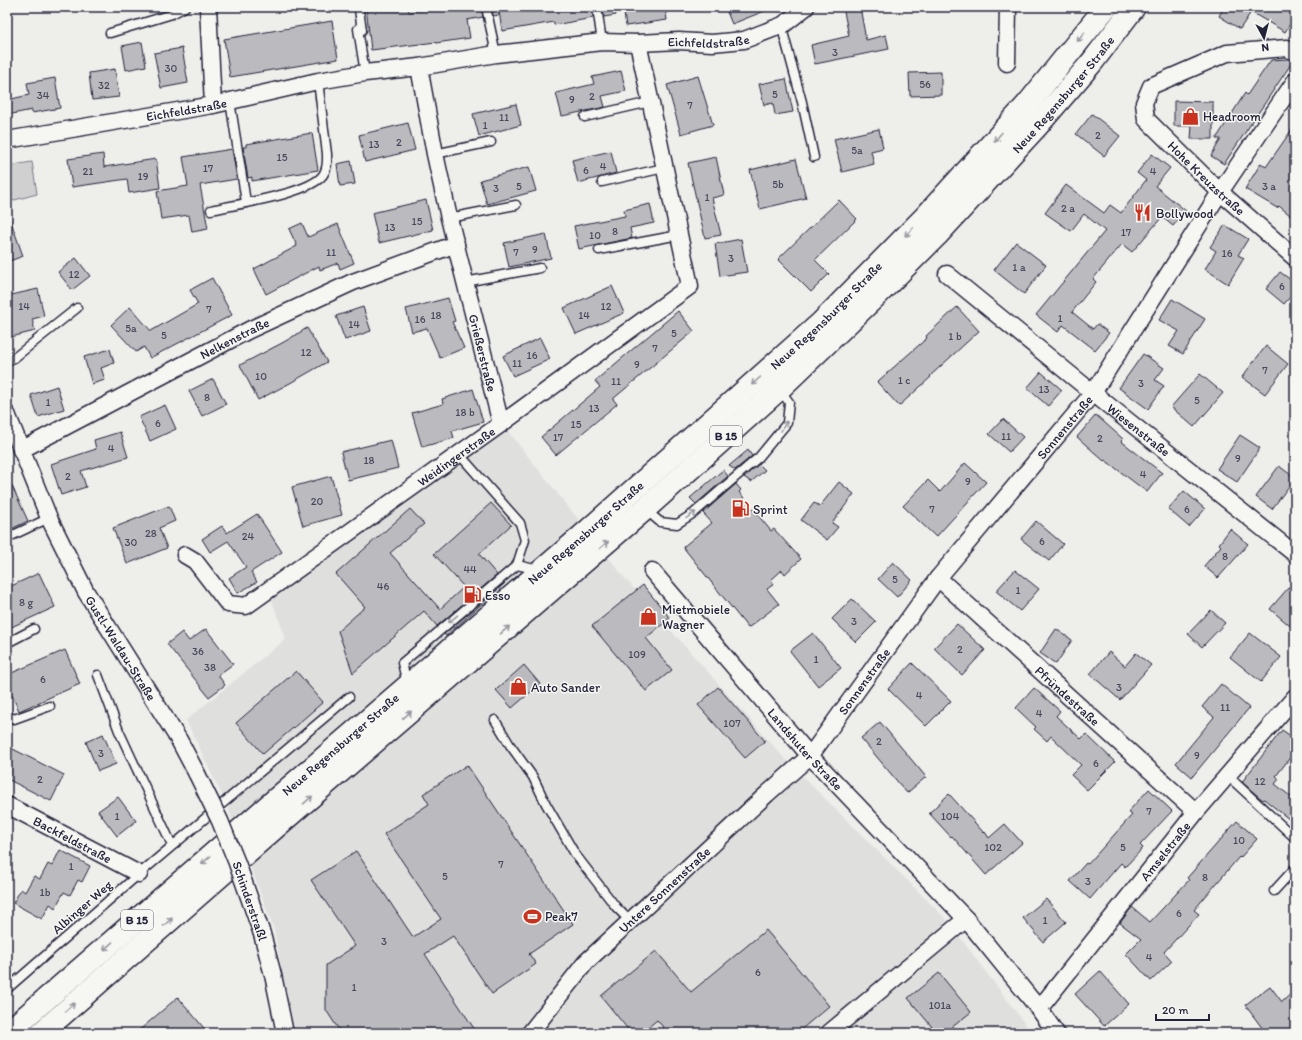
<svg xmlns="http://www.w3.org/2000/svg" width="1302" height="1040" viewBox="0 0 1302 1040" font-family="Itim,sans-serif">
<rect width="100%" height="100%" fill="#eeeeeb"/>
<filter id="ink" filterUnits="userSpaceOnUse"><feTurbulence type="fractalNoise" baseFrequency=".025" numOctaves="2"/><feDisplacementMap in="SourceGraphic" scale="8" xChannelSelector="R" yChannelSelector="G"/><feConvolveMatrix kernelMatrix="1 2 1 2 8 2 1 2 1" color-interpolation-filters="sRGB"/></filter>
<g filter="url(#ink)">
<polygon fill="#dfdfde" points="507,430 628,582 784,758 946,919 1032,1033 295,1033 273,926 228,808 186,720 286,639 270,595"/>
<polygon fill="#d0d0d1" stroke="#797986" points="32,162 37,194 7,202 7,166"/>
<g fill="#bbbbbf" stroke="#22223b">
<polygon points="366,7 408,7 409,12 436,7 481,7 483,17 467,20 470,38 436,43 436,42 371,50"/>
<polygon points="492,7 592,7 593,18 554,25 554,22 502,31 499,11 499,15 493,16"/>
<polygon points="603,7 615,7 616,15 604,17"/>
<polygon points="623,7 665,7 667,20 626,26"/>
<polygon points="725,7 772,7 772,8 732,24"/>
<polygon points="843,7 860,7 866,40 886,35 889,49 815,64 811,45 849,36"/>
<polygon points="1224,7 1285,7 1295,13 1295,16 1285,32 1251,12 1240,29 1219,16"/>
<polygon points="332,21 338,59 230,77 224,39"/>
<polygon points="142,42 146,66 126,70 122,46"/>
<polygon points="182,48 188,83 161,88 154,53"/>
<polygon points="1288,59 1293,61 1224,164 1211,156 1221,139 1216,139 1245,93 1247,95 1271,60"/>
<polygon points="115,69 119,97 92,100 89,73"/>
<polygon points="621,71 626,91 602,96 605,107 562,116 556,93 594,84 592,77"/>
<polygon points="941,72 941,95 910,96 909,73"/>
<polygon points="698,76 713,125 681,134 667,85"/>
<polygon points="55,78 60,108 32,113 32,110 7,115 7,100 29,95 27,83"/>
<polygon points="786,79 793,112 775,115 773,103 764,105 759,84"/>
<polygon points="1174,101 1213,102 1213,139 1191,139 1192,126 1174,126"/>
<polygon points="516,104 521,125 479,136 473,114"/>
<polygon points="1092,114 1120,136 1104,156 1076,134"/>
<polygon points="408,123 415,150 365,162 359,135"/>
<polygon points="1295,125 1295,219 1279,206 1277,208 1245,189 1261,163 1266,167"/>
<polygon points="879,129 883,148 871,151 874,164 842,172 834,139"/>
<polygon points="312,133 318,170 252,181 252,177 248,178 243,147 246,147 246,144"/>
<polygon points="232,149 237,179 200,185 208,229 192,232 189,215 161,219 157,191 188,186 183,157"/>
<polygon points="611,151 616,173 578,183 572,160"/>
<polygon points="103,154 104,167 156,159 160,188 129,193 127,179 72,187 68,159"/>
<polygon points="1152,154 1170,168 1155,186 1186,211 1173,226 1162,217 1132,252 1122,244 1093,279 1096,282 1072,312 1093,329 1097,324 1109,333 1095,350 1063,325 1058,332 1036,315 1105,231 1084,214 1071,231 1045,213 1066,185 1104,213 1110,205 1121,213 1146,180 1137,173"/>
<polygon points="716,157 724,195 712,198 721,235 705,238 688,163"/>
<polygon points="796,159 806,198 760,209 750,170"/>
<polygon points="351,161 355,184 340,186 337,164"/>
<polygon points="529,167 536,191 487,204 480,180"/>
<polygon points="426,200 433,230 379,243 372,213"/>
<polygon points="839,200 857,219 815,260 829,274 811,292 778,259"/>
<polygon points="650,204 654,223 630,228 632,238 579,249 574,226 625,216 624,210"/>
<polygon points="7,216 9,216 23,256 7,262"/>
<polygon points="302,223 308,237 338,224 354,263 340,269 338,263 320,270 319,266 266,294 254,269 297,246 289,229"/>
<polygon points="1225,225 1248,239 1238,255 1244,258 1228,284 1205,269 1216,251 1210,247"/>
<polygon points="546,234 551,258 509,267 504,243"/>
<polygon points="741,239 747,272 720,276 715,244"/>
<polygon points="1016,242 1046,265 1024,294 994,270"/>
<polygon points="76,258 90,276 72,290 58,272"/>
<polygon points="1280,272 1295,283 1295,291 1284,304 1266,289"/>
<polygon points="212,278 232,315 150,358 144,347 136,352 111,325 130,307 151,331 198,304 190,290"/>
<polygon points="612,286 624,313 576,334 564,308"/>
<polygon points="38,289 44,316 32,319 35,331 7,338 7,296"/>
<polygon points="448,298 455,321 452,322 464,348 440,358 427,328 412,332 406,309"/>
<polygon points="1172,299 1205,319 1183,354 1169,346 1179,331 1159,320"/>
<polygon points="363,307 371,331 345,340 336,316"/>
<polygon points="957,307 979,331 930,376 931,377 899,406 877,382 927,338 926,336"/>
<polygon points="678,311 694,331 613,399 617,404 556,455 541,437 600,387 595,381"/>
<polygon points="307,328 327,362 292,382 258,400 240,365 284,342"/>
<polygon points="540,338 550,359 513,376 503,356"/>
<polygon points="1266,346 1288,364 1265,394 1242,377"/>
<polygon points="110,349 114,363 101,368 105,380 92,384 84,357"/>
<polygon points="1143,354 1164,368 1155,380 1164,386 1148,409 1119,388"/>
<polygon points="1041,372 1062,390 1048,406 1027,388"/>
<polygon points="1200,374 1223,393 1194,427 1171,407"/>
<polygon points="213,379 226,404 202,416 189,391"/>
<polygon points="57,386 64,409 38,417 31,395"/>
<polygon points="473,389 483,422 452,431 454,438 422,447 412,413 443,404 442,399"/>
<polygon points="165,405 176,429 150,441 139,417"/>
<polygon points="1096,415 1123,439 1121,441 1162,473 1147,492 1105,460 1104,461 1077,437"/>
<polygon points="1003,419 1023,437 1009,452 989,434"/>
<polygon points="120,432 128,457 81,471 86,487 61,495 51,464 96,449 94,440"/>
<polygon points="1240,435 1260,448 1237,482 1217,469"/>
<polygon points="391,440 398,468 348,480 341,452"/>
<polygon points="748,450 752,456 735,470 729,466"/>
<polygon points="965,463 986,482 936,537 903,506 928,480 940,492"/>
<polygon points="759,464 765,470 751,482 744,477"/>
<polygon points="1279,466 1295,478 1272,509 1256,497"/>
<polygon points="723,470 728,476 696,504 690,498"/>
<polygon points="7,475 28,521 7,531"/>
<polygon points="331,476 342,515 303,526 292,487"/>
<polygon points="839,482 854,494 832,523 838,527 827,540 801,520 814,503 820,506"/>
<polygon points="736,484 741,490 739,492 771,531 774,529 801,559 785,574 782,570 771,580 774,584 767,589 779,604 748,628 683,547 712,523 703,513"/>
<polygon points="1184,491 1205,509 1189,527 1168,509"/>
<polygon points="491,503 511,525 479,554 497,575 437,626 424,611 353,673 338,631 365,607 336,574 410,509 424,524 390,553 440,609 464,587 434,554"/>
<polygon points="169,506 175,521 159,528 167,548 127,564 113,528"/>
<polygon points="257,514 282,552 251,572 257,582 238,593 229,578 246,567 228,541 210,552 202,539 222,526 227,533"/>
<polygon points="1036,521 1063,544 1049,561 1021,539"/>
<polygon points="1230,529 1248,544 1218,578 1204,566 1221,546 1219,544"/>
<polygon points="893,562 912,580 897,597 878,579"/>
<polygon points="1015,570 1039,589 1020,611 996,591"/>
<polygon points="39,573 55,607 7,629 7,588"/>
<polygon points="1295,580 1295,630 1270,609"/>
<polygon points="505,583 446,636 444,634"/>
<polygon points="643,585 670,618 646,638 672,670 646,691 592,626"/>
<polygon points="852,599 876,622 856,642 832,619"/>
<polygon points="1211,610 1225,623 1202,647 1188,634"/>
<polygon points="957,624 985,650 962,675 934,648"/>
<polygon points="206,629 233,664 218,675 225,685 209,697 167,644 182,632 189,641"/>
<polygon points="1056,629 1072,640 1056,664 1040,653"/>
<polygon points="813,633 841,668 818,686 790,651"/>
<polygon points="1250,633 1281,657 1261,682 1230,657"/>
<polygon points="65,650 80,684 19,711 7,684 7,675"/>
<polygon points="1109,652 1125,666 1136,653 1151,665 1120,700 1090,674"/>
<polygon points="912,663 951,701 926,726 888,689"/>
<polygon points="524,665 540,684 512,708 496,690"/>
<polygon points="296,671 323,702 263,754 236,723"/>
<polygon points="1221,684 1249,708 1192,777 1176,763 1214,717 1202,707"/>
<polygon points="718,687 765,741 745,758 698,705"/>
<polygon points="1034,688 1060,711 1056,716 1081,739 1086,734 1115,762 1087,790 1071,775 1081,765 1051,736 1047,741 1034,729 1036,727 1016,708"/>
<polygon points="880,722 926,777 907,793 861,738"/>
<polygon points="1282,730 1295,739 1295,751 1276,776 1279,779 1275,784 1295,800 1295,824 1264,799 1263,800 1259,797 1242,782"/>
<polygon points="103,734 116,764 98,771 86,742"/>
<polygon points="7,746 64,775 51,801 7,779"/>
<polygon points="467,765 573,924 529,954 536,964 492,994 453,936 425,954 477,1033 341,1033 326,1010 326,965 355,946 311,880 356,851 413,937 441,919 384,834 429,804 423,794"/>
<polygon points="1149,789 1172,811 1140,845 1143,848 1125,867 1121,863 1090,899 1070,881 1086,863 1088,864 1132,815 1128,812"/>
<polygon points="949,794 984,833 985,832 989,838 1005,824 1022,843 986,875 952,836 951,837 929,813"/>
<polygon points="118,797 136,821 117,836 98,811"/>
<polygon points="1237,821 1257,839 1240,858 1239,857 1194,910 1199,914 1164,952 1172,961 1151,981 1126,954 1141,939 1120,923 1132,907 1150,922 1189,880 1187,878"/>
<polygon points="60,850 90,866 82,882 78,880 70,895 64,892 55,908 50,904 42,919 13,903 21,889 25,892 34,876 40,879 48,864 52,866"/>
<polygon points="1046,899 1066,922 1043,942 1023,918"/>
<polygon points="766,930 829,1006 797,1033 668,1033 657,1020 641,1033 631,1033 601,996 656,951 691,992"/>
<polygon points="1100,971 1129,1004 1104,1026 1075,994"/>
<polygon points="939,973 971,1012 945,1033 937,1033 908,998"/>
<polygon points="1270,986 1282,1002 1295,990 1295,1033 1266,1033 1245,1005"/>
<polygon points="178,997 208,1033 136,1033"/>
</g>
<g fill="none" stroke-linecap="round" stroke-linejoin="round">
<defs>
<g id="service">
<polyline points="486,7 496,54"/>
<polyline points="597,7 602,42"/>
<polyline points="359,10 362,30 358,29 365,73"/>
<polyline points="783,25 783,32 802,102 814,157"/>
<polyline points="110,33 172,14 185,7"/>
<polyline points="230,101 246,202"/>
<polyline points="585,117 650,102"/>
<polyline points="435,154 491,142"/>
<polyline points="602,182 664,168"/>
<path d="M211,210c26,-6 98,-16 112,-35 5,-7 4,-14 4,-21l-9,-73"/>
<polyline points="449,218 516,205"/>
<polyline points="599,250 679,235"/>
<polyline points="465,282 540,268"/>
<polyline points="7,361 14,358 77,308"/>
<polyline points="459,454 520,523 525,540 517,565"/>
<polyline points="646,510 660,522 677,524 694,513 759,457 787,423 789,402 780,390"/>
<polyline points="7,538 49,518"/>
<polyline points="7,643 34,629"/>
<polyline points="98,675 119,731 172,845"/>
<polyline points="407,683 402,663 517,565 539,570"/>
<polyline points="7,715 14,719 50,706"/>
<polyline points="495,720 510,745 533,777 546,804 575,854 616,907 630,921"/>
<polyline points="1228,776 1295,838"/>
<polyline points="1274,891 1295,868"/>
<polyline points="7,989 139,874 349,697"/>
</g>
<g id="minor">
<polyline points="208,7 213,105"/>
<path id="s1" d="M1295,52l-8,-4 -60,5 -76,33 -7,17 2,16 74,73 75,66"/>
<polyline points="1007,63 1008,7"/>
<path id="s2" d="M419,67l16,87 14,64 52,206"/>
<path id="s3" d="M7,140l206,-35 105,-24 47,-8 54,-6 77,-13 106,-12 36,1 41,-2 33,2 32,-3 39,-15 23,-18"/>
<path id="s4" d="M947,274l146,119 202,161"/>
<path id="s5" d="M7,414l42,104 37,74 93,148 18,34"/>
<path id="s6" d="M21,450l228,-120 104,-48 103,-38"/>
<path id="s7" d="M185,555l10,6 33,43 18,2 255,-182 189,-138 -52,-243"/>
<path id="s8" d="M652,571l158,185 156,163 73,90 17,24"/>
<path id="s9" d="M938,578l258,234"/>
<path id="s10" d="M7,805l132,69"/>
<polyline points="262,934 273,975 285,1033"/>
<path id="s11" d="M1039,1009l157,-197 99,-115"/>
<path id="s12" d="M530,1033l56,-71 181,-168 43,-38 128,-178 155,-185 127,-201 75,-111"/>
<polyline points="829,1033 966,919"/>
</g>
<g id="trunk">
<path id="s13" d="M7,1033l260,-226 315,-271 239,-213 106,-108 100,-110 79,-98"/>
<path id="s14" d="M41,1033l237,-208 367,-316 134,-120 104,-100 54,-54 100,-109 56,-65 41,-54"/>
</g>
</defs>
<use href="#service" stroke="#22223b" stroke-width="11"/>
<use href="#minor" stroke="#22223b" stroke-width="19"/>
<use href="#trunk" stroke="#22223b" stroke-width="25"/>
<use href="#service" stroke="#f6f6f2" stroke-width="8"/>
<use href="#minor" stroke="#f6f6f2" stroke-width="16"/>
<use href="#trunk" stroke="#f6f6f2" stroke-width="22"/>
<defs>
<polyline id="minor-bridge" points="197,774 220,821 237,863 262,934"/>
</defs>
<use href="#minor-bridge" stroke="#22223b" stroke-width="19" stroke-linecap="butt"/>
<use href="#minor-bridge" stroke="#f6f6f2" stroke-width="16"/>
</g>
<defs><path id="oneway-shaft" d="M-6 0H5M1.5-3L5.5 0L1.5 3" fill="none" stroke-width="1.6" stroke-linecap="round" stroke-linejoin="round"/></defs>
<g stroke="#9797a0">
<use href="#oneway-shaft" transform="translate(1081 37) rotate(129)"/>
<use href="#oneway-shaft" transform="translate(998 137) rotate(132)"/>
<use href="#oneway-shaft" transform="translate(909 232) rotate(134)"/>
<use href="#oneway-shaft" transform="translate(756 381) rotate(138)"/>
<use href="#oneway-shaft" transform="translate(784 426) rotate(-59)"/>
<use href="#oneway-shaft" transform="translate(691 515) rotate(-34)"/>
<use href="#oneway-shaft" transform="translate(604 545) rotate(-41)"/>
<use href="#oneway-shaft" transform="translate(453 619) rotate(140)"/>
<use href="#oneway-shaft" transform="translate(505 630) rotate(-41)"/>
<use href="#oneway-shaft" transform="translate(407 715) rotate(-41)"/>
<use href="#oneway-shaft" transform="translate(308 800) rotate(-41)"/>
<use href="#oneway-shaft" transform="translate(206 860) rotate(139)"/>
<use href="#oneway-shaft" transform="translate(168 922) rotate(-41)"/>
<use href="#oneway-shaft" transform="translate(108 946) rotate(139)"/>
<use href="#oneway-shaft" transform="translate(70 1007) rotate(-41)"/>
</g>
</g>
<defs>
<symbol id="shop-bare" viewBox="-9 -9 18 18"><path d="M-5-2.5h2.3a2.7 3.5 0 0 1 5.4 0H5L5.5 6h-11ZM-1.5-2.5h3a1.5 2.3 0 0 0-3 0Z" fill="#c8321e" stroke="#f6f6f2" stroke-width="2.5" paint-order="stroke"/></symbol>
<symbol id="restaurant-bare" viewBox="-9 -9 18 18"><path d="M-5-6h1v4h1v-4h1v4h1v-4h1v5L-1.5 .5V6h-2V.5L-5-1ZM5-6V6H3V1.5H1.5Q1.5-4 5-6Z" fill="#c8321e" stroke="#f6f6f2" stroke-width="2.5" paint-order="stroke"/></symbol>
<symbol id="fuel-bare" viewBox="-9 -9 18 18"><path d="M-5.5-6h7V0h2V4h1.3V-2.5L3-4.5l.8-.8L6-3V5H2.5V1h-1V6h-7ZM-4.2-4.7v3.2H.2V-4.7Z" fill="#c8321e" stroke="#f6f6f2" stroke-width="2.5" paint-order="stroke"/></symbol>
<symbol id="stadium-bare" viewBox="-9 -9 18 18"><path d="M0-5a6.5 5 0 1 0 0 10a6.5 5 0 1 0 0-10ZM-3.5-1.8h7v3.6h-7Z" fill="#c8321e" stroke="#f6f6f2" stroke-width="2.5" paint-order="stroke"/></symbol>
</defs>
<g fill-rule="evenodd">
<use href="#shop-bare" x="1178" y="104" width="25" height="25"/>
<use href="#restaurant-bare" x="1130" y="200" width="25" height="25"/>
<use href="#fuel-bare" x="728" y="496" width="25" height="25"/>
<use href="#fuel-bare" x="460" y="582" width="25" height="25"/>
<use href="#shop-bare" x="636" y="604" width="25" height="25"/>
<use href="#shop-bare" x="506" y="674" width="25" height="25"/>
<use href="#stadium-bare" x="520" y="904" width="25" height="25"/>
</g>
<g text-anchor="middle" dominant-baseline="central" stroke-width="3" stroke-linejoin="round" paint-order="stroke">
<g font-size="11" fill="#48485c">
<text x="835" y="52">3</text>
<text x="171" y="68">30</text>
<text x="925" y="84">56</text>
<text x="104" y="85">32</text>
<text x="775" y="94">5</text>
<text x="43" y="95">34</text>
<text x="592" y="96">2</text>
<text x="572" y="99">9</text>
<text x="690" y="105">7</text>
<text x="504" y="117">11</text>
<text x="485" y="125">1</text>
<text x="1098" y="135">2</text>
<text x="399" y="142">2</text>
<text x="374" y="144">13</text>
<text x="857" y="150">5a</text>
<text x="282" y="157">15</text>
<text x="603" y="166">4</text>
<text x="208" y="168">17</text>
<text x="586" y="170">6</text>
<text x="88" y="171">21</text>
<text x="1153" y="171">4</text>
<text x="143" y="176">19</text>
<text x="778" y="184">5b</text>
<text x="519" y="186">5</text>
<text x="1269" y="186">3 a</text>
<text x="496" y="188">3</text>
<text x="707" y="197">1</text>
<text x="1068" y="208">2 a</text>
<text x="417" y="221">15</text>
<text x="390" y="227">13</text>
<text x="615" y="231">8</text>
<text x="1126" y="232">17</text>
<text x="595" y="235">10</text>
<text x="535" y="249">9</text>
<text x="331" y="252">11</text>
<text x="516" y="252">7</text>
<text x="1227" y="253">16</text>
<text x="731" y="258">3</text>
<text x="1019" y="267">1 a</text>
<text x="74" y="274">12</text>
<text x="1282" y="286">6</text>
<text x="24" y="306">14</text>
<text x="606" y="306">12</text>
<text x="209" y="309">7</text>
<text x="436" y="315">18</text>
<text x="584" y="315">14</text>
<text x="1060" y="318">1</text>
<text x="420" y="319">16</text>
<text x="354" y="324">14</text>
<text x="131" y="328">5a</text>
<text x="674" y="333">5</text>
<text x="164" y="335">5</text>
<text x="955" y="336">1 b</text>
<text x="655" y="348">7</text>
<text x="306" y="352">12</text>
<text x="532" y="355">16</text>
<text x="517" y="363">11</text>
<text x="637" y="364">9</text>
<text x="1265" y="370">7</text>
<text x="261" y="376">10</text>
<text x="904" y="380">1 c</text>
<text x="616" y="381">11</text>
<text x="1141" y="383">3</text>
<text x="1044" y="389">13</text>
<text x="207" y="397">8</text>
<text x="1197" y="400">5</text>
<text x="48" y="402">1</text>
<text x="594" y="408">13</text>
<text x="465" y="412">18 b</text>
<text x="158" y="423">6</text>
<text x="576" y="424">15</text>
<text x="1006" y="436">11</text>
<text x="558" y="437">17</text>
<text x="1100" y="438">2</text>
<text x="111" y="448">4</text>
<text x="1238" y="458">9</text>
<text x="369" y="460">18</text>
<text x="1143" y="474">4</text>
<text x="68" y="476">2</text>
<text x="968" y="481">9</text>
<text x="317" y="501">20</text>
<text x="932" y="509">7</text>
<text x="1187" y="509">6</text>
<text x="151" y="533">28</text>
<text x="248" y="536">24</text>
<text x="1042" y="541">6</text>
<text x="131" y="542">30</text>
<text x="1225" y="556">8</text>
<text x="470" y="569">44</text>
<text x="895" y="579">5</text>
<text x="383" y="586">46</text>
<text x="1018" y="590">1</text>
<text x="26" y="602">8 g</text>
<text x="854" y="621">3</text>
<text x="960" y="649">2</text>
<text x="198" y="651">36</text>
<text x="637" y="654">109</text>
<text x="816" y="659">1</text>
<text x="210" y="667">38</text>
<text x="43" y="679">6</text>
<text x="1119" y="687">3</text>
<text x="919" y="695">4</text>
<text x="1225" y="707">11</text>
<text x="1039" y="713">4</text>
<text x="732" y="723">107</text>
<text x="879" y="741">2</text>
<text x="101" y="753">3</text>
<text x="1197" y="755">9</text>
<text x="1096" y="763">6</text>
<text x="40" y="779">2</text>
<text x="1260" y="781">12</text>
<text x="1149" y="811">7</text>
<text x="117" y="816">1</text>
<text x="950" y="816">104</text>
<text x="1239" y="840">10</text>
<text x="993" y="847">102</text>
<text x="1123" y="847">5</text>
<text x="501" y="864">7</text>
<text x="71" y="866">1</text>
<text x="445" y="876">5</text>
<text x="1205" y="877">8</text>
<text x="1088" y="881">3</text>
<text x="45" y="892">1b</text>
<text x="1179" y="913">6</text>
<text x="1045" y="920">1</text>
<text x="384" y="941">3</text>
<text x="1149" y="957">4</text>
<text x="758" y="972">6</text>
<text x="354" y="987">1</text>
<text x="940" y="1005">101a</text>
</g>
<g fill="#f6f6f2" stroke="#626272" stroke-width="1">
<rect x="710" y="426" width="32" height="20" rx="3"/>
<rect x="121" y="910" width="32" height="20" rx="3"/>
</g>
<g font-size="12" font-weight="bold" fill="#22223b">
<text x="726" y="436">B 15</text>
<text x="137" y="920">B 15</text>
</g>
<g font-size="13" fill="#22223b" stroke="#f6f6f2">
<text stroke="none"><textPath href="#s3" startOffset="710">Eichfeldstraße</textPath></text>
<text stroke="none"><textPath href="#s14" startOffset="1389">Neue Regensburger Straße</textPath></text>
<text stroke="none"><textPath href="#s3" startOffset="182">Eichfeldstraße</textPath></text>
<text stroke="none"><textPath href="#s1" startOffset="271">Hohe Kreuzstraße</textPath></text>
<text stroke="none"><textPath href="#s13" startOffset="1089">Neue Regensburger Straße</textPath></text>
<text stroke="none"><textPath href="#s6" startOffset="241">Nelkenstraße</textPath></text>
<text stroke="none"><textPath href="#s2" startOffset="293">Grießerstraße</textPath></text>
<text stroke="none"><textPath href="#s12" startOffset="811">Sonnenstraße</textPath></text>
<text stroke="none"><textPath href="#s4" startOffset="247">Wiesenstraße</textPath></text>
<text stroke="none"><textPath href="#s7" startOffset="342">Weidingerstraße</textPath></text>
<text stroke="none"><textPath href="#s13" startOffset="765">Neue Regensburger Straße</textPath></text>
<text stroke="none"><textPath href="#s5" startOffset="261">Gustl-Waldau-Straße</textPath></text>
<text stroke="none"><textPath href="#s12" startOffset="487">Sonnenstraße</textPath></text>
<text stroke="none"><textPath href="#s9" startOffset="175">Pfründestraße</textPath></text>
<text stroke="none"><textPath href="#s13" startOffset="441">Neue Regensburger Straße</textPath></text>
<text stroke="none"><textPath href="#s8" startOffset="235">Landshuter Straße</textPath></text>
<text stroke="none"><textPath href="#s10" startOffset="74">Backfeldstraße</textPath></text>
<text stroke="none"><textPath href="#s11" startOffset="202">Amselstraße</textPath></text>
<text stroke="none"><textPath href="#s12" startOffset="197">Untere Sonnenstraße</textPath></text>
<text transform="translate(250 901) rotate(71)">Schinderstraßl</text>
<text transform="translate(82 907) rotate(-41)">Albinger Weg</text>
</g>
<g font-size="13" fill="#22223b" stroke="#f6f6f2" text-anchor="start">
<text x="1203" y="116">Headroom</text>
<text x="1156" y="213">Bollywood</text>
<text x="753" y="509">Sprint</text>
<text x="485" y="595">Esso</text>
<text x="662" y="609">Mietmobiele<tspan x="662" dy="15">Wagner</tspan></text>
<text x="531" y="687">Auto Sander</text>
<text x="545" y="916">Peak7</text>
</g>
</g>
<rect width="1302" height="1040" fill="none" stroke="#f6f6f2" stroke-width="24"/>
<rect x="12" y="12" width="1278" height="1016" fill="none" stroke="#22223b" stroke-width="1.5" filter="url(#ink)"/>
<g transform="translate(1264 38) rotate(173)" stroke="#f6f6f2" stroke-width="3" paint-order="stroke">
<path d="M0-3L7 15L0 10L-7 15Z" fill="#22223b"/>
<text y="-6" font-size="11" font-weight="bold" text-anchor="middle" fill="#22223b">N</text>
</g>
<path d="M1156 1014v6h53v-6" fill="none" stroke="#22223b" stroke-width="2"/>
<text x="1162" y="1014" font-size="12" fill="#22223b" stroke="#f6f6f2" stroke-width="3" paint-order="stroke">20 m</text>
</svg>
